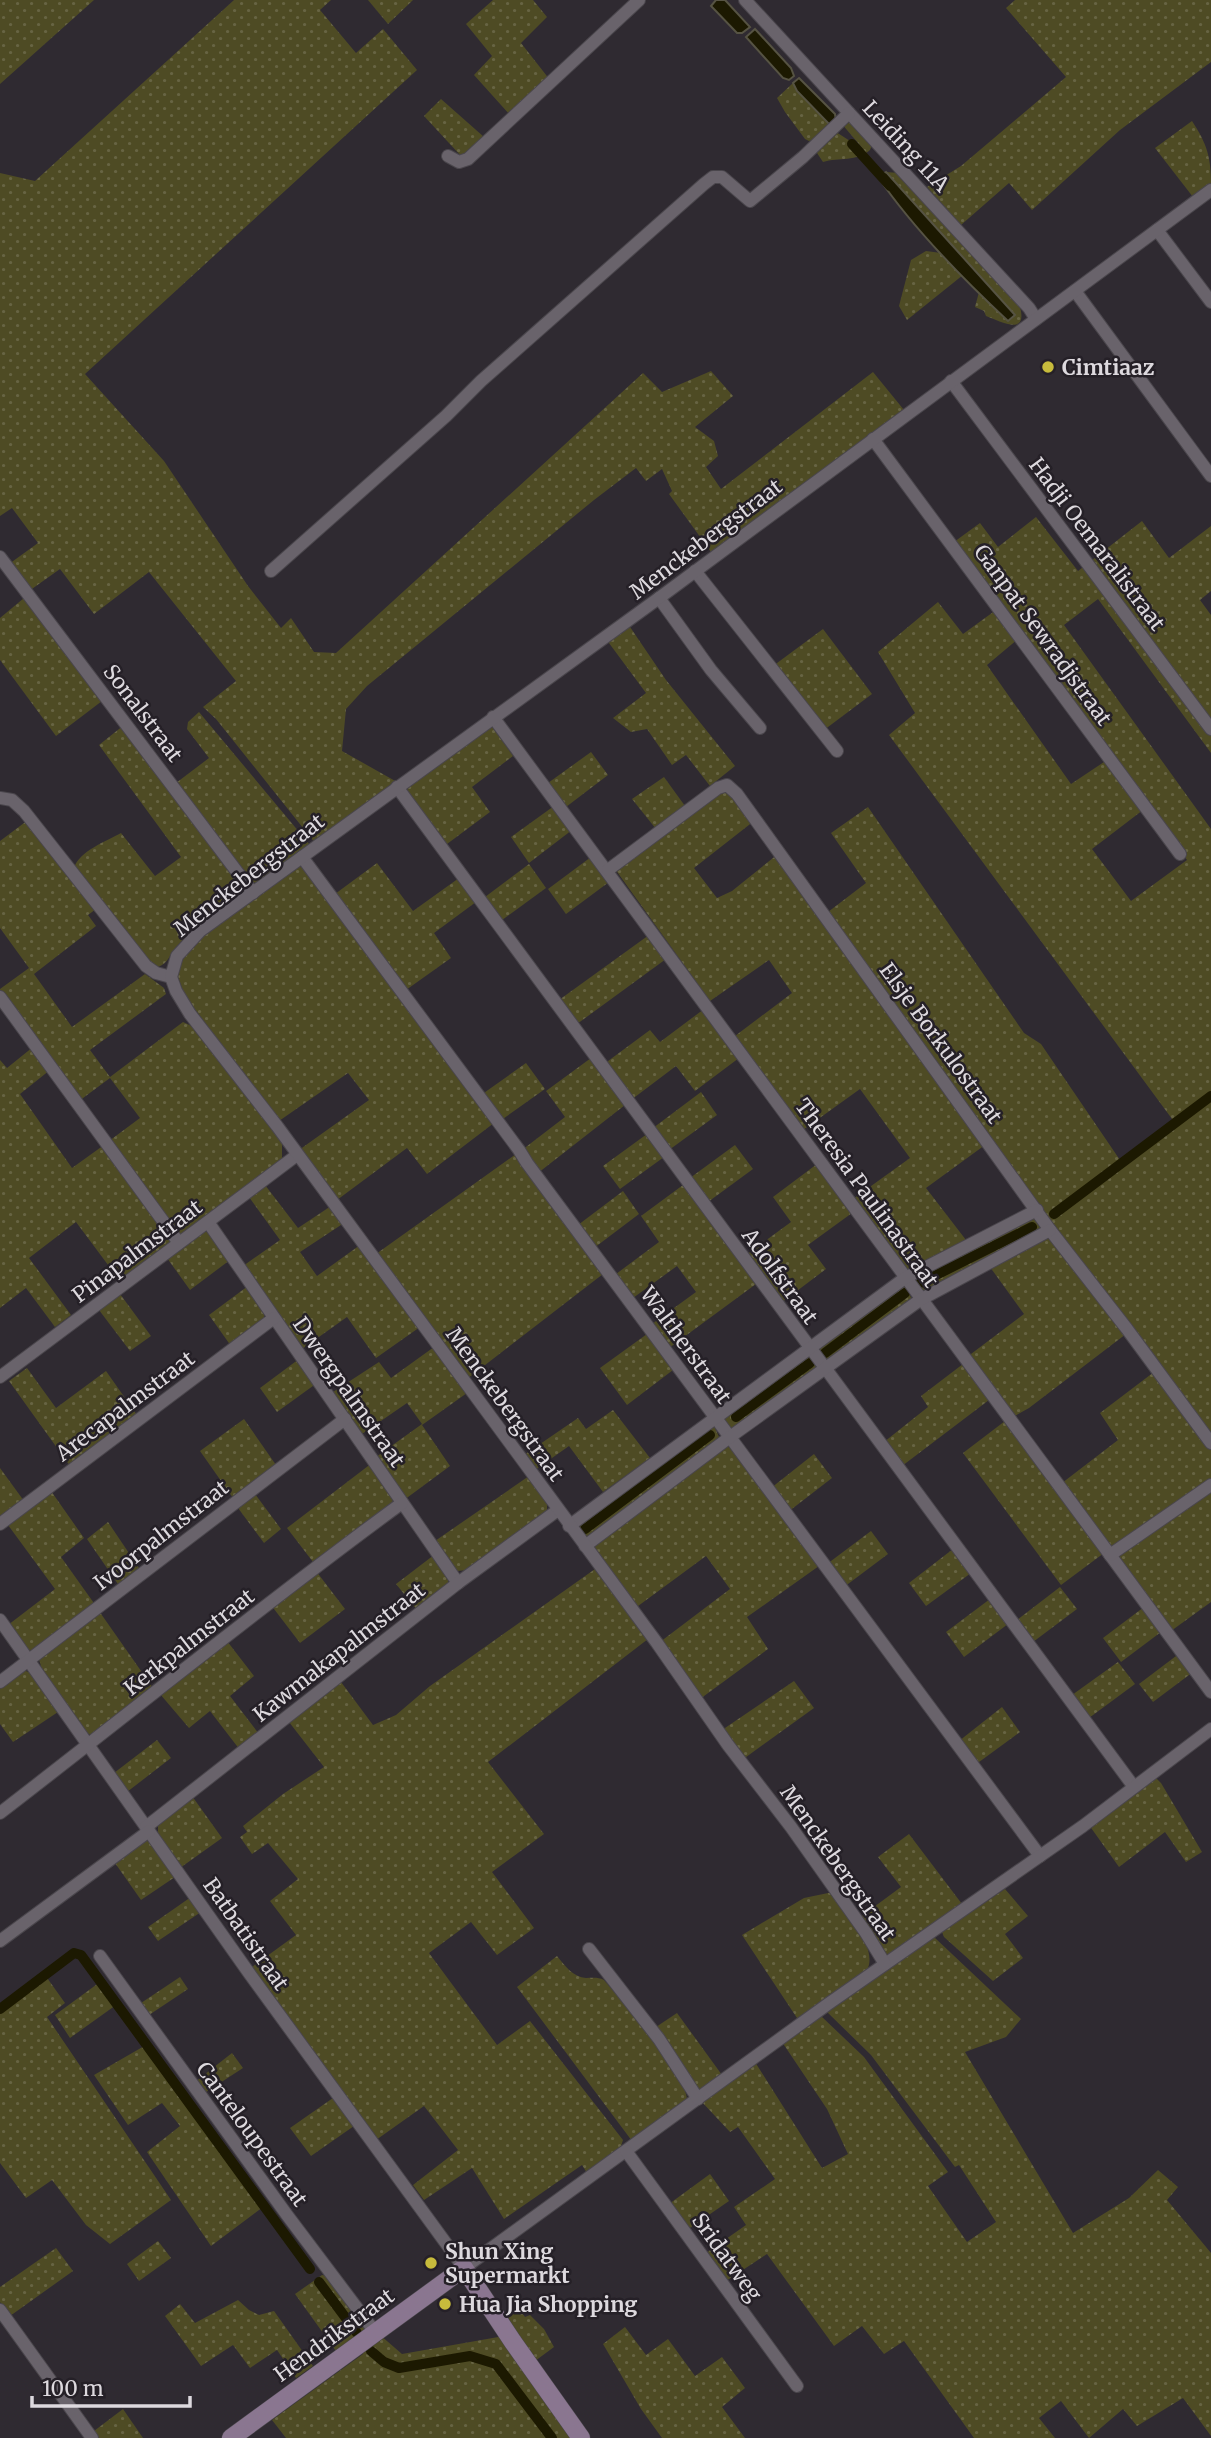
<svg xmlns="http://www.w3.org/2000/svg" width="1211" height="2438" viewBox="0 0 1211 2438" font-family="Merriweather,serif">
<defs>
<pattern id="grass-dots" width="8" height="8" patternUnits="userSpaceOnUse" patternTransform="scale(1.75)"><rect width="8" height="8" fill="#4e4b24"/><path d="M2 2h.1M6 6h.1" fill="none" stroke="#676443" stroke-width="1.8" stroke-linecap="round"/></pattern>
</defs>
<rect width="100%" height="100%" fill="#2f2a31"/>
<g fill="url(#grass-dots)">
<polygon points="0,0 94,0 0,84"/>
<polygon points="234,0 331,0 320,10 356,53 383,29 417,70 85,374 164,461 248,586 281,628 291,618 314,652 336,653 643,373 662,392 711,371 733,396 695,427 714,441 718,456 706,467 721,489 873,372 904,410 711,552 669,494 672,491 662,469 646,481 636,468 594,500 367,686 346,709 342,751 397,782 315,843 216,719 203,707 236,681 149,572 94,614 60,569 29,591 9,564 38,543 12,508 0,516 0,173 35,181"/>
<polygon points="368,0 413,0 388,24"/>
<polygon points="493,0 533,0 547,17 521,43 550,80 510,115 474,75 492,56 466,24"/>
<polygon points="1015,0 1211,0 1211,62 1120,130 1032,210 1009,183 961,225 927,187 961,166 1066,77 1006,8"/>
<polygon points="793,83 797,91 830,125 815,139 809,141 805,139 785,112 777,98"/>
<polygon points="441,99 484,137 467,156 461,156 424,116"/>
<path d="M847,119l25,26 -2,5c-13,12 -31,7 -47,12l-8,-12 18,-20 31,20 -23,-27z"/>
<path d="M1192,121c15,23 19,36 19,64l-18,12 -38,-49z"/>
<path d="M886,172l13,1 121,134c8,30 -20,14 -34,9l-2,-5 -9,-4 4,-15 29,28 7,-5z"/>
<polygon points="926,251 941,253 963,275 907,320 899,306 911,260"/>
<polygon points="1036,517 1078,571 1142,521 1169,558 1211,526 1211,591 1200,600 1211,615 1211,753 1098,599 1064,625 1211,829 1211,1437 1052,1227 828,912 866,883 831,833 868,807 1024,1033 1041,1044 1122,1163 1175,1123 889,735 915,713 878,652 938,602 963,634 996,610 1018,639 987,665 1071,784 1107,760 1143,810 1092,849 1131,901 1187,860 1075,703 954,542 980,523 998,547"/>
<polygon points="24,598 102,701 56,736 0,660 0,618"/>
<polygon points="628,624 666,680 735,766 710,786 686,755 672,765 647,729 631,732 613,718 646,693 606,639"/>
<polygon points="823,629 872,694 824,730 773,666"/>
<polygon points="199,712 310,845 259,882 251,883 176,783 209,758 187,729 188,722"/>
<path d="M124,725l124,165c-24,17 -52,34 -72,57 -7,8 -7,16 -18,20l-11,-5 -73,-94c5,-17 33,-27 47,-35l34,43 26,-19 -82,-112z"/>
<polygon points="491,725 513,756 472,787 490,812 447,844 407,790 410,784"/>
<polygon points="591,752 608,775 566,807 548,783"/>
<polygon points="664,777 685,806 656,829 632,799"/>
<polygon points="728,789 754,821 694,868 717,898 732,891 778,854 985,1145 926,1188 966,1240 906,1272 853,1199 910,1158 860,1089 803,1130 735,1036 792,993 769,960 710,1001 615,869 708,797"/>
<polygon points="554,806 572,830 529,863 511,837"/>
<polygon points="28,820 96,909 88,915 96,926 34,974 72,1027 145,974 164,988 166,994 90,1050 110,1077 183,1022 196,1028 282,1141 282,1158 278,1164 178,1237 109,1141 140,1118 110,1078 79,1101 0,993 0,989 29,968 0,928 0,841"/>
<polygon points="591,857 609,882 566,914 548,889"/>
<polygon points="377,863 413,911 459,878 476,902 434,933 451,958 406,990 335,894"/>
<polygon points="529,864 546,888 502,920 485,897"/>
<polygon points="297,867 303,867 494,1123 427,1174 407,1148 337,1200 299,1150 369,1100 348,1073 279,1121 185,996 178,977 179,966 192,944"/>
<polygon points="649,935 666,959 577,1024 559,1000"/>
<polygon points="704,1009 739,1058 695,1091 676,1066 631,1100 604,1064 650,1030 660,1042"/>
<polygon points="33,1047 50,1070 20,1094 72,1168 104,1145 174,1240 120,1281 76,1222 29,1258 71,1315 55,1327 26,1288 0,1308 0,1060 7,1068"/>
<polygon points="591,1058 625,1105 538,1173 522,1150 565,1117 546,1091"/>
<polygon points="526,1063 545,1089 500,1121 481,1095"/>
<polygon points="701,1092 717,1115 669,1150 653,1128"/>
<polygon points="647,1134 664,1157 620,1189 603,1166"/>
<polygon points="735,1145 753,1169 708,1202 690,1178"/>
<polygon points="516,1154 603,1274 467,1379 376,1254"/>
<polygon points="817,1164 852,1213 808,1245 826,1269 781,1303 746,1255 791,1222 773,1197"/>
<polygon points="265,1185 298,1228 331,1206 344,1223 300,1252 317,1276 360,1245 420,1327 376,1358 347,1317 302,1349 243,1266 280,1240 249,1197"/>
<polygon points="683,1185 756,1284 669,1348 652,1324 696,1292 677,1266 633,1298 616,1274 659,1242 641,1216"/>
<polygon points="623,1191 639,1214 594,1248 578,1225"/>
<polygon points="1037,1214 1045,1227 919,1293 911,1278"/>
<polygon points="203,1232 208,1232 230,1260 190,1290 167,1258"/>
<polygon points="1049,1234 1126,1334 1029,1408 1013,1417 967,1357 1024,1314 990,1267"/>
<polygon points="248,1286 264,1312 264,1318 231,1346 209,1315"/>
<polygon points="902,1287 907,1288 912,1300 826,1362 821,1359 818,1345"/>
<polygon points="120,1294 151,1336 130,1351 99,1310"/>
<polygon points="647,1334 673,1370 627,1405 600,1368"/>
<polygon points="434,1347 467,1393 422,1425 450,1466 404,1500 376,1457 422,1424 407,1403 362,1434 333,1392 379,1362 391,1378"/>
<polygon points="809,1356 816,1365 815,1372 729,1430 722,1420"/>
<polygon points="299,1359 317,1383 277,1412 260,1388"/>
<polygon points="963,1364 989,1400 902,1466 884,1442 928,1407 921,1396"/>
<polygon points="27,1368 56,1408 106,1371 137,1415 70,1466 9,1381"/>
<polygon points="1154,1372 1211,1449 1211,1482 1113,1549 1062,1483 1118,1440 1100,1413"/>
<polygon points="613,1410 650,1458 603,1492 569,1446 535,1470 524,1455 578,1418 586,1429"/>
<polygon points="244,1419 276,1465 233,1498 200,1451"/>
<polygon points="1005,1421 1104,1553 1061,1585 963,1453"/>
<polygon points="714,1426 720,1439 586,1540 577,1530 579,1523"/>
<polygon points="729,1446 819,1566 747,1617 768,1649 700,1699 660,1642 730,1589 706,1556 634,1609 592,1551 594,1545 724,1448"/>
<polygon points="814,1454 832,1478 788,1512 771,1488"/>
<polygon points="372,1463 393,1499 392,1503 313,1562 287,1528"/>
<polygon points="0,1468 24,1501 0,1519"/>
<polygon points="529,1476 547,1501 547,1511 468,1570 457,1571 435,1541"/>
<polygon points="1211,1489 1211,1602 1171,1631 1116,1556"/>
<polygon points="51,1491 84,1538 61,1557 96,1606 32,1652 28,1651 8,1625 55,1589 8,1525"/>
<polygon points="255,1494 281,1529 264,1543 238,1508"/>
<polygon points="108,1522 141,1571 120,1587 87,1539"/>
<polygon points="871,1531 888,1554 844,1587 827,1564"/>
<polygon points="953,1549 971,1573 926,1606 909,1583"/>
<polygon points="434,1555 448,1578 448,1584 417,1610 396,1584"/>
<polygon points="595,1569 648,1639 488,1762 544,1834 492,1872 534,1928 497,1955 471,1922 429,1953 497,2045 530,2021 623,2140 620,2149 587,2173 582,2165 504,2219 472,2168 424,2200 413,2185 458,2150 424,2106 376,2140 252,1967 296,1935 270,1901 298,1879 268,1843 252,1854 240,1837 247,1832 243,1826 283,1794 324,1767 289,1722 341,1682 373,1725 396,1715 430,1686"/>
<polygon points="316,1571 345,1609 300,1643 271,1605"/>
<polygon points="1060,1587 1077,1609 1033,1642 1017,1620"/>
<polygon points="990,1599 1008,1624 964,1657 946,1632"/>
<polygon points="1144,1607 1161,1632 1121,1662 1103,1638"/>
<polygon points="99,1611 153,1688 93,1736 85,1732 42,1670 39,1659"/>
<polygon points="227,1641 254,1676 230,1696 259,1734 240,1750 210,1711 189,1728 160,1694"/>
<polygon points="1180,1653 1193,1672 1153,1702 1139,1684"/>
<polygon points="1118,1662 1135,1684 1089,1718 1072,1695"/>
<polygon points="23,1670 31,1673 58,1712 13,1742 0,1724 0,1687"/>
<polygon points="794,1681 814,1708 742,1760 722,1730"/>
<polygon points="1002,1707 1020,1732 975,1765 959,1741"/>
<polygon points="157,1740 171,1758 127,1792 114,1773"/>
<polygon points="1154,1776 1161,1783 1202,1852 1186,1862 1165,1832 1119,1867 1089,1825"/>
<polygon points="192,1796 222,1838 180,1868 158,1836 158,1825"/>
<polygon points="909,1834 962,1904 889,1955 882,1956 859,1918 901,1887 878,1857"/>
<polygon points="147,1839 175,1877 141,1900 115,1863"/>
<polygon points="1005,1889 1028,1916 1005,1934 1023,1958 993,1981 944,1937 942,1932"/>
<path d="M833,1892c12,18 46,56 34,78l-68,51 -57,-86 62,-37z"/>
<polygon points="191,1897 201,1912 158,1941 148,1927"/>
<polygon points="934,1937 1021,2019 1006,2037 965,2052 1073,2233 1129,2198 1158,2170 1178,2187 1167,2200 1211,2253 1211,2436 1183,2398 1137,2426 1123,2409 1089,2438 1061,2401 1039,2418 1055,2438 974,2438 904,2341 884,2354 862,2326 834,2346 767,2254 726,2281 706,2253 746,2225 734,2207 775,2179 738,2127 730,2132 701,2101 755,2062 822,2168 848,2154 827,2109 782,2042 821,2016 864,2057 948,2172 928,2186 967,2242 996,2222 959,2165 955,2167 871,2055 826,2011"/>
<path d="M557,1956c8,10 16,21 29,22 7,0 12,-1 18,2 17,20 85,98 83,121l-55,40 -115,-154z"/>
<polygon points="45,1975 65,2003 47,2017 171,2200 110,2244 86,2225 52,2180 26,2198 0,2163 0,2009"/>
<polygon points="180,1977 188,1989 149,2015 141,2003"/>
<polygon points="100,1982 116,2005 70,2038 55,2015"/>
<polygon points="677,2013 722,2075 697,2093 653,2029"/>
<polygon points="146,2045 263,2207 211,2246 147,2152 180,2126 162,2103 128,2125 94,2075"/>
<polygon points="232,2053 243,2068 203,2094 195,2082"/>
<polygon points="333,2098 354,2126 311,2156 290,2128"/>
<polygon points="710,2174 729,2201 687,2230 669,2204"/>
<polygon points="158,2241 171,2258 139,2281 127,2264"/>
<polygon points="56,2248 73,2271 10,2316 0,2302 0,2287"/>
<polygon points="322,2275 329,2276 365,2326 364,2332 336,2351 295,2294"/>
<polygon points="238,2300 249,2310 259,2315 274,2311 313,2366 296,2378 277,2350 250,2368 233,2345 201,2366 165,2316 180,2304 195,2323"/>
<polygon points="517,2305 525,2317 530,2315 544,2329 554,2347 535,2361 502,2315"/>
<polygon points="625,2327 646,2355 668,2339 695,2376 722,2357 745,2388 722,2407 745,2438 662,2438 641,2409 603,2344"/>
<polygon points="380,2335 402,2354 504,2336 577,2438 286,2438 272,2420 363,2354 361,2349"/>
<polygon points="123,2409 143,2438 99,2438 94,2431"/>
</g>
<g fill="#1c1901" stroke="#565343" stroke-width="2">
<polygon points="716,0 725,0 750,27 742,33 737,33 711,6"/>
<polygon points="755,29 791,68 794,76 789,80 783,78 746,37"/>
<polygon points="799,78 835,114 836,121 830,125 797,91 793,83"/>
<path d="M886,172l129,143 -7,6c-45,-42 -95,-93 -130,-144z"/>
</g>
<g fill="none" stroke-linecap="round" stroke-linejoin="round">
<g stroke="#1c1901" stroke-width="10">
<polyline points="852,144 890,186"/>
<polyline points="1054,1214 1211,1096"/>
<polyline points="918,1284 1032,1227"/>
<polyline points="825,1353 905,1293"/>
<polyline points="736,1417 810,1363"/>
<polyline points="585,1529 710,1435"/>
<polyline points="0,2009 74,1953 81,1955 310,2269"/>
<polyline points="319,2282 357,2333"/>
<polyline points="371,2351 384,2362 399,2368 470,2356 496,2364 552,2438"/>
</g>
<defs>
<g id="street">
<polyline points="745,0 1029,308 1036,319"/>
<polyline points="448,156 459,162 468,159 639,0"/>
<polyline points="1157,230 1211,302"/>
<polyline points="1075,291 1211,476"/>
<polyline points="951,381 1211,729"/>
<polyline points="873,439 1180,854"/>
<polyline points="0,557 253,893"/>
<polyline points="271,571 446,416 481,381 704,184 713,177 722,177 750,201 803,157 849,113"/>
<polyline points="695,571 837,751"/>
<polyline points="659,598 711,670 760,728"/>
<polyline points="493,717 1211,1692"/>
<polyline points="397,787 1134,1787"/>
<polyline points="0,798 12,800 24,811 146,966 156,973 171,977"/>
<polyline points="302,857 519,1150 527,1163 1040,1856"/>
<polyline points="608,870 718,788 727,785 737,794 1050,1230 1127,1329 1211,1443"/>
<polyline points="0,997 179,1243"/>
<polyline points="208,1222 458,1583"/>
<polyline points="0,1377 297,1155"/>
<polyline points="0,1524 274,1318"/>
<polyline points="569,1526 905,1278 1037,1210"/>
<polyline points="585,1546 730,1437 920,1300 1050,1230"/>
<polyline points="1110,1555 1211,1485"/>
<polyline points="0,1620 249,1973 464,2268 828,2004 1083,1826 1211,1729"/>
<polyline points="0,1682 345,1419"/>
<path d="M0,1813c134,-103 265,-210 402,-310"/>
<polyline points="146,1827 458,1583 558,1510"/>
<polyline points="0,1941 149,1831"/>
<polyline points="589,1949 659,2039 698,2099"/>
<polyline points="100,1956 287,2215 375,2332"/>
<polyline points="885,1964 866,1933 791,1827 728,1745 657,1643 277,1126 190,1014 176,991 171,977 177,956 200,931 659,598 1211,190"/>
<polyline points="626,2151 797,2386"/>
<polyline points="0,2310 92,2438"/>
</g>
<polyline id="secondary" points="231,2438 464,2268 513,2342 581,2438"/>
</defs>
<use href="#street" stroke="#4a464c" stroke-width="14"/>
<use href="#secondary" stroke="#4a464c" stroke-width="19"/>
<use href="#street" stroke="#69636b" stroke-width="12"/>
<use href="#secondary" stroke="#8a7690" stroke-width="18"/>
</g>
<g fill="#c7bb3c" stroke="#252027" stroke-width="2.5">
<circle cx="1048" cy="367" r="7"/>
<circle cx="431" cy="2263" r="7"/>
<circle cx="445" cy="2304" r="7"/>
</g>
<g text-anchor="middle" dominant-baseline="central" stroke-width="5" stroke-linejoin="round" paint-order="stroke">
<g font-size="21" fill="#ddd9de" stroke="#252027">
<text transform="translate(906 146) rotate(47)">Leiding 11A</text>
<text transform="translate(706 539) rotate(-37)">Menckebergstraat</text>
<text transform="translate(1097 544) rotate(53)">Hadji Oemaralistraat</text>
<text transform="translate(1043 635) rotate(54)">Ganpat Sewradjstraat</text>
<text transform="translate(143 713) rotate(53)">Sonalstraat</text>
<text transform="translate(249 875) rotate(-38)">Menckebergstraat</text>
<text transform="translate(941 1043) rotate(54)">Elsje Borkulostraat</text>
<text transform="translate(867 1193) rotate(54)">Theresia Paulinastraat</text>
<text transform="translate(137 1251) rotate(-37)">Pinapalmstraat</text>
<text transform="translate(780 1276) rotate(54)">Adolfstraat</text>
<text transform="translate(686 1345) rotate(54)">Waltherstraat</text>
<text transform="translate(349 1392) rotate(55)">Dwergpalmstraat</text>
<text transform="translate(505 1404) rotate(54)">Menckebergstraat</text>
<text transform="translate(125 1406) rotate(-37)">Arecapalmstraat</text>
<text transform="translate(161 1535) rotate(-38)">Ivoorpalmstraat</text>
<text transform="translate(189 1642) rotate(-38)">Kerkpalmstraat</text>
<text transform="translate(339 1652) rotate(-38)">Kawmakapalmstraat</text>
<text transform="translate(838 1863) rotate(55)">Menckebergstraat</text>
<text transform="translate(246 1934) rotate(55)">Batbatistraat</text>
<text transform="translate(252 2134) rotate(54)">Canteloupestraat</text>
<text transform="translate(727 2257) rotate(54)">Sridatweg</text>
<text transform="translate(334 2335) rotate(-36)">Hendrikstraat</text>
</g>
<g font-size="21" font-weight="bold" fill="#ddd9de" stroke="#252027" text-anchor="start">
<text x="1062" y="367">Cimtiaaz</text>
<text x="445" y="2251">Shun Xing<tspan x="445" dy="24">Supermarkt</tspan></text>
<text x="459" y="2304">Hua Jia Shopping</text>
</g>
</g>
<path d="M32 2396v10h158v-10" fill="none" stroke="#ddd9de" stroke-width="3.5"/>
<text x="42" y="2396" font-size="21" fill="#ddd9de" stroke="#252027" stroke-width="5" paint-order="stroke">100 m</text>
</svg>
